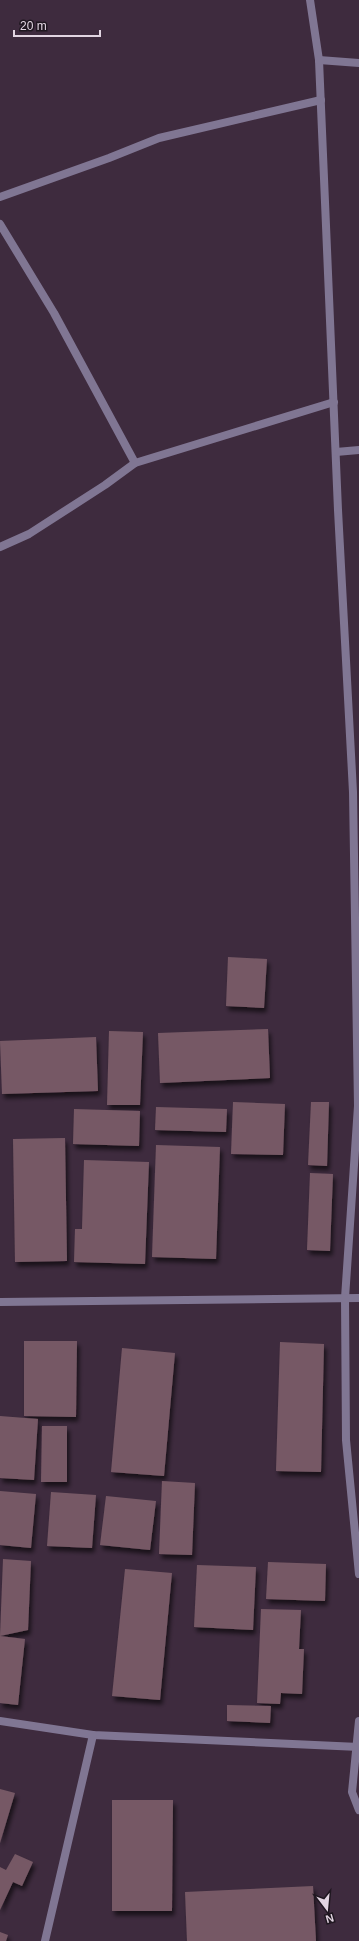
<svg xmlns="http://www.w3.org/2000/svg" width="359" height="1941" viewBox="0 0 359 1941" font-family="Arial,sans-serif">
<defs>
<filter id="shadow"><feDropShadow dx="2.5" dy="4.5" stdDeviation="2" flood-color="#0009"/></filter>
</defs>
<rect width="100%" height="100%" fill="#3e2b3e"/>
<g fill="#765965" filter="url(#shadow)">
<polygon points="228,957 267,959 264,1008 226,1006"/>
<polygon points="268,1029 270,1078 160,1083 158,1033"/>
<polygon points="109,1031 143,1032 140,1105 107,1105"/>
<polygon points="96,1037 98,1091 2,1094 0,1041"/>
<polygon points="233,1102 285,1104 283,1155 231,1154"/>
<polygon points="311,1102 329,1102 327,1166 308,1165"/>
<polygon points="156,1107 227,1109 226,1132 155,1130"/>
<polygon points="74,1109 140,1111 139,1146 73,1144"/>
<polygon points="65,1138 67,1261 15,1262 13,1139"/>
<polygon points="156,1145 220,1147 216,1259 152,1257"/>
<polygon points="84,1160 149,1162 145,1264 74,1262 75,1229 82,1229"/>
<polygon points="310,1173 333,1174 330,1251 307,1250"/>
<polygon points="24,1341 77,1341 76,1417 24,1416"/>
<polygon points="280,1342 324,1344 321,1472 276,1471"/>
<polygon points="122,1348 175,1353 164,1476 111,1472"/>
<polygon points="0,1416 38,1419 34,1480 0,1478"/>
<polygon points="42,1426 67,1426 67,1482 41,1482"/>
<polygon points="162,1481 195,1483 192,1555 159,1554"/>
<polygon points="0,1491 36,1494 31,1548 0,1545"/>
<polygon points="51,1492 96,1495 92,1548 47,1546"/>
<polygon points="106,1496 156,1501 150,1550 100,1545"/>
<polygon points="3,1559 31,1561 28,1630 0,1636"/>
<polygon points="268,1562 326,1564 325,1601 266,1599"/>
<polygon points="197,1565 256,1567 253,1630 194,1627"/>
<polygon points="125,1569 172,1573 160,1700 112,1696"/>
<polygon points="261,1609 301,1610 299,1649 304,1649 302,1694 281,1693 280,1704 257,1703"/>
<polygon points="0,1636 25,1639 18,1705 0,1703"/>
<polygon points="227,1705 271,1706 270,1723 227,1721"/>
<polygon points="0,1789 15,1793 0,1843"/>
<polygon points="112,1800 173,1800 172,1911 112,1911"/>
<polygon points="15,1854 33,1862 22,1886 13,1882 0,1910 0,1867 6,1870"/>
<polygon points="313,1886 316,1941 187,1941 185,1892"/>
<polygon points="0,1932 8,1935 6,1941 0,1941"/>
</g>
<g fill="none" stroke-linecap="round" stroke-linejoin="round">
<g stroke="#807693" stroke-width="8">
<polyline points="310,0 319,60 338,510 353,792 358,1106 345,1298 346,1440 359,1574"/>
<polyline points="319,60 359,63"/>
<polyline points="0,197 109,158 159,138 321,100"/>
<polyline points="0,224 54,313 135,463"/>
<polyline points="336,452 359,450"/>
<polyline points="0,547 29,534 105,485 135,463 334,402"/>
<polyline points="0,1302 359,1298"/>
<polyline points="0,1721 93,1735 359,1747"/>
<polyline points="359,1721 352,1792 359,1810"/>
<polyline points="45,1941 93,1735"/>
</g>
</g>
<g transform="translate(327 1909) rotate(164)" stroke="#1f1720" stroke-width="3" paint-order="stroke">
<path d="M0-3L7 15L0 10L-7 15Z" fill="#e2d5e2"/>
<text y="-6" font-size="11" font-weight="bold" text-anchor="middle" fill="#e2d5e2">N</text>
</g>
<path d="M14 30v6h86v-6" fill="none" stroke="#e2d5e2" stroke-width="2"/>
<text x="20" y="30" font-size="12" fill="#e2d5e2" stroke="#1f1720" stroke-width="3" paint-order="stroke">20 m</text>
</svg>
